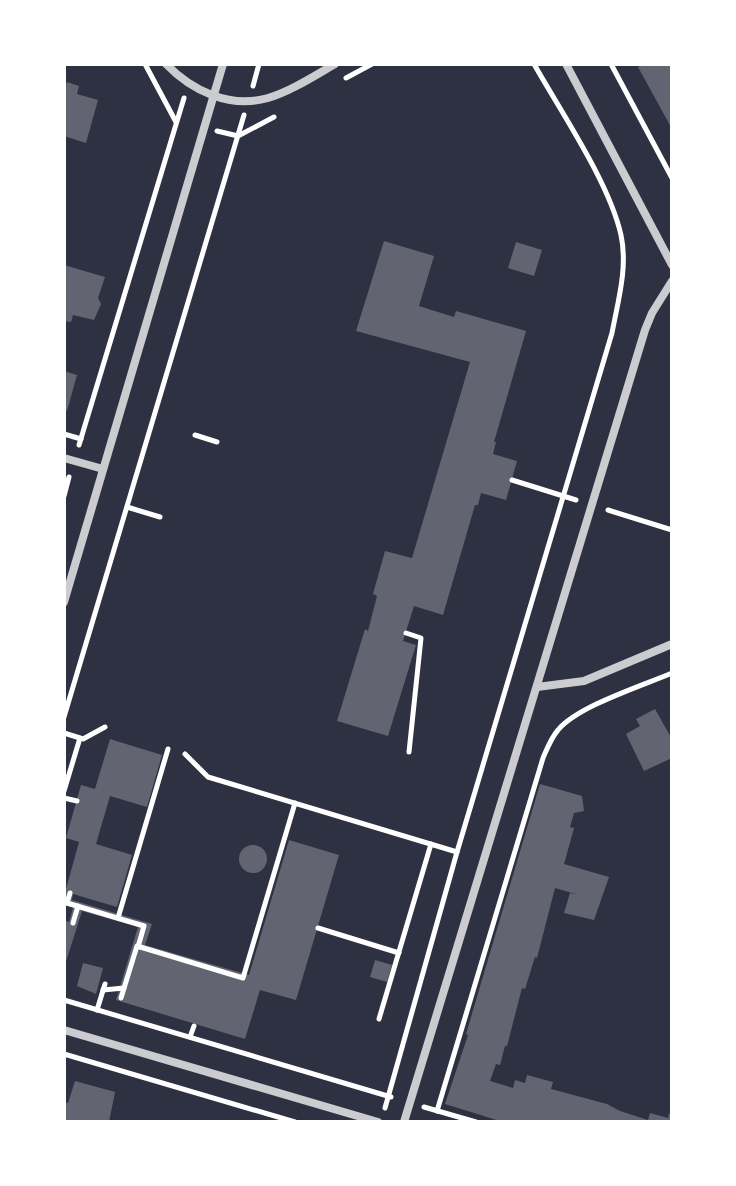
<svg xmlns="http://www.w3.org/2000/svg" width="736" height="1186" viewBox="0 0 736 1186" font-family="Ubuntu,sans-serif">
<rect width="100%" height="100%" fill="#2d3142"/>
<g fill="#626471">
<polygon points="644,64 672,64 672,129 638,67"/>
<polygon points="67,82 79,86 77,94 98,100 86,143 64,136 64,90"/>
<polygon points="384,241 434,256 419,306 454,317 456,311 526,331 494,442 496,442 493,454 517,461 506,500 481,493 478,505 475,505 443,615 414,606 403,641 416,645 388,736 337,721 365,629 368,631 377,596 373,594 385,551 412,558 470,362 356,331"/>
<polygon points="516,242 542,250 534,276 508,268"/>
<polygon points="64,265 105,277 98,298 101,304 94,320 73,315 71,322 64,321"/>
<polygon points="64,371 77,375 67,411 64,410"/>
<polygon points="655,709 672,739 672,758 644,771 626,734 640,726 636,719"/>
<polygon points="110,739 162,755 147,807 110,796 96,844 132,855 117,907 73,894 72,900 152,924 145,945 249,975 289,840 339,855 296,1000 260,990 245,1039 116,1000 138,927 82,911 64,968 64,920 69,922 73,908 64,905 64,896 79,842 66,838 81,785 95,789"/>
<polygon points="540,784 582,796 584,811 574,813 570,827 574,828 564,864 609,877 594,920 564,913 570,893 579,895 555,888 537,958 535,957 525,989 522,988 507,1046 505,1046 500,1065 496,1064 490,1081 513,1088 515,1080 525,1083 527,1075 553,1082 551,1089 607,1104 620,1111 648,1120 650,1113 668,1118 669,1113 672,1115 672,1122 503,1122 445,1104 468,1035 466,1034"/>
<circle cx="253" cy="859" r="14"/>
<polygon points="375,960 392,965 387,982 370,977"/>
<polygon points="83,963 103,968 96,994 77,986"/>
<polygon points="75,1081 115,1092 109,1122 64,1122 64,1102 68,1103"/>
</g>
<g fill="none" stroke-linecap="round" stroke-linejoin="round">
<g stroke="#fff" stroke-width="5">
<polyline points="145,64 176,122"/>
<polyline points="611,64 672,178"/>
<polyline points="346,78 372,64"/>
<polyline points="253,86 259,64"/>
<polyline points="217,131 238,136 274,117"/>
<polyline points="64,434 81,439"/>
<polyline points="195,435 217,442"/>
<polyline points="79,445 184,98"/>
<polyline points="512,480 576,500"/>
<polyline points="64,496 69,477"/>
<polyline points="127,507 160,517"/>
<polyline points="608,510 672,530"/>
<polyline points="406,633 421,638 409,752"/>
<polyline points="64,717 244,115"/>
<polyline points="64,733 80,738 64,791"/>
<polyline points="80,738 83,739 105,727"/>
<polyline points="185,754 208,777 457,852"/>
<polyline points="64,798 77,801"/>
<polyline points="70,893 67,903 144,926 138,947"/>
<polyline points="118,918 168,749"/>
<polyline points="73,923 78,906"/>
<polyline points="318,928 399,953"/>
<polyline points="103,990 124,988"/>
<polyline points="121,998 137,946 243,978 295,803"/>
<polyline points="64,1000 391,1097"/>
<polyline points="97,1010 105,984"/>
<polyline points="379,1019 431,844"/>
<polyline points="190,1037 194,1026"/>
<polyline points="64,1054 295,1122"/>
<polyline points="424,1107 476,1122"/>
<path d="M385,1108l72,-256 155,-519c6,-32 16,-66 9,-98 -12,-53 -60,-123 -87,-171"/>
<path d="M437,1111l106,-353c4,-9 8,-20 15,-28 20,-24 84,-44 114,-57"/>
</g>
<g stroke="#caccd0" stroke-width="8">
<path d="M166,64c26,27 64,45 102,34 23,-7 46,-22 67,-34"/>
<polyline points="566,64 672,265"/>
<polyline points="64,458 103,469"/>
<polyline points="64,602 223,64"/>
<polyline points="537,687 584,681 672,644"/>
<polyline points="64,1030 378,1122"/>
<polyline points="404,1122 645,330 652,313 672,281"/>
</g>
</g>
<rect width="736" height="1186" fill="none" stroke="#ffffff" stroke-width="132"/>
</svg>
